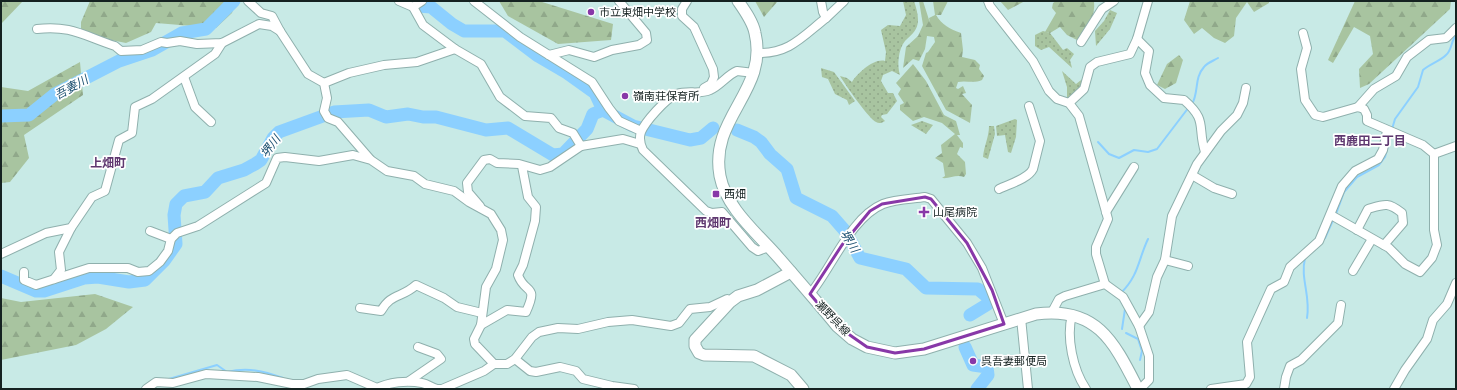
<svg xmlns="http://www.w3.org/2000/svg" width="1457" height="390" viewBox="0 0 1457 390" font-family="'Titillium Web','Noto Sans JP',sans-serif">
<defs>
<pattern id="green-dots" width="8" height="8" patternUnits="userSpaceOnUse"><rect width="8" height="8" fill="#a8c4a0"/><path d="M2 2h.1M6 6h.1" fill="none" stroke="#90a88a" stroke-width="1.8" stroke-linecap="round"/></pattern>
<pattern id="forest-firs" width="22" height="20" patternUnits="userSpaceOnUse"><rect width="22" height="20" fill="#a8c4a0"/><path d="M5 1l3.5 6h-7zM16 11l3.5 6h-7z" fill="#90a88a"/></pattern>
</defs>
<rect width="100%" height="100%" fill="#c8eae6"/>
<g fill="url(#green-dots)">
<path d="M903,1h11c2,6 4,13 4,19 0,10 -6,14 -13,21 -7,8 -8,25 -5,34l-8,-4 -9,4 -2,6 7,12h5l4,8 -10,13 -5,1 -1,2 4,4c-3,2 -6,3 -9,1 -7,-3 -32,-39 -36,-46l7,2 5,4c6,-9 22,-24 33,-21l1,-9 -5,-22 7,-5 12,1 6,-11z"/>
<polygon points="1110,10 1117,13 1110,29 1096,46 1095,31 1104,21"/>
<polygon points="1043,31 1050,33 1063,50 1067,48 1074,54 1070,60 1072,68 1049,47 1041,50 1035,46 1035,35"/>
<polygon points="821,68 834,72 855,101 849,105 847,100 835,94 828,79 822,77"/>
<polygon points="1062,71 1076,84 1085,77 1084,85 1067,102 1067,87"/>
<polygon points="1015,119 1017,120 1016,137 1011,153 1008,152 1005,135 997,136 996,126"/>
<polygon points="922,121 933,125 926,134 911,125"/>
<path d="M989,126h5l1,8 -7,25 -5,-2c1,-11 6,-20 6,-31z"/>
</g>
<g fill="url(#forest-firs)">
<polygon points="1,1 23,1 1,24"/>
<polygon points="90,1 236,1 232,13 216,28 156,23 151,32 126,43 81,34 81,22"/>
<polygon points="499,1 539,1 613,24 611,40 558,44 508,16"/>
<polygon points="755,1 778,1 764,17"/>
<path d="M919,1h4l7,22 -1,-5 6,-3 -2,-14h15l-7,14h-5c6,10 14,14 25,18l2,17 -1,7 13,3 5,5 -1,4 5,7 -2,4c-9,4 -15,0 -24,2l-2,6 2,1 5,-3 3,7 -4,1 10,11 -2,18 -24,-13 -24,-44 4,-13 2,-1 7,-10 -1,-5 -7,-1 -2,13 -6,12 -6,-2 -10,9 3,-21 12,-11 5,-11z"/>
<polygon points="1000,1 1025,1 1008,10"/>
<path d="M1056,1h38c2,15 -7,28 -17,39l-10,-5 -7,-8 -10,6 -5,-1 11,-19 -4,-5 1,-5z"/>
<polygon points="1190,1 1269,1 1269,3 1254,12 1247,2 1236,18 1234,36 1225,43 1214,38 1202,28 1194,34 1184,20"/>
<polygon points="1355,1 1451,1 1450,9 1369,84 1360,88 1359,69 1373,54 1370,36 1354,27 1333,63 1328,60"/>
<polygon points="1179,55 1183,60 1176,83 1165,89 1157,85 1167,64"/>
<polygon points="80,62 83,95 24,135 29,158 10,182 1,183 1,87 28,91"/>
<path d="M913,64l13,17 18,34 12,6 4,14h-3l6,8v5l-3,-1 -3,7 8,8 1,12 -2,3c-8,-3 -14,2 -22,1l3,-2 -2,-13 -8,-5 7,-5 -1,-8 14,-11 -13,-11 -18,-6 -11,4 -13,-11v-5l4,-2 -6,-9 3,-5 -5,-6z"/>
<polygon points="95,294 133,307 106,329 76,345 1,360 1,298 21,302"/>
</g>
<g fill="none" stroke-linecap="round" stroke-linejoin="round">
<g stroke="#8cd0ff" stroke-width="2">
<path d="M1192,104c7,-12 2,-26 12,-37 3,-4 9,-6 14,-9"/>
<path d="M1392,129l3,-10 23,-32 5,-17c7,-6 17,-9 23,-15 6,-5 5,-14 10,-20"/>
<polyline points="1098,142 1109,154 1119,158 1134,150 1148,152 1157,149 1189,107"/>
<polyline points="1336,214 1344,192 1357,177 1379,165 1385,157 1391,133"/>
<polyline points="1325,238 1334,218"/>
<path d="M1305,258c-5,21 6,38 2,60"/>
<path d="M1121,293c18,-18 17,-33 27,-54"/>
<polyline points="1122,329 1125,309"/>
<polyline points="1126,333 1138,339 1142,351 1140,360"/>
<path d="M169,379l48,-14 10,7c21,-5 36,-1 56,6"/>
<polyline points="289,380 301,380"/>
</g>
<g stroke="#8cd0ff" stroke-width="13">
<polyline points="407,1 418,6 431,7 452,24 464,31 505,31 538,56 567,73 595,93 603,110"/>
<polyline points="1,116 29,115 55,94 119,61 152,50 182,33 206,29 234,1"/>
<polyline points="737,130 754,137 761,142 770,154 787,169 796,198 832,216 846,232 860,258 906,269 926,288 978,289 990,299 988,304 970,315"/>
<polyline points="1,276 36,291 44,291 84,278 98,277 129,282 145,280 164,261 176,244 174,215 176,204 184,196 205,192 218,178 244,170 255,164 261,160 273,138 279,132 334,112 369,110 386,117 408,114 423,117 436,117 486,130 508,128 553,155 563,154 587,129 593,114 603,110 633,126 690,140 701,138 713,128"/>
<polyline points="965,347 973,365 987,367 988,375 977,389"/>
</g>
<defs>
<g id="street">
<polyline points="248,1 261,13 272,16 280,31 308,74 324,83 327,98 324,111 328,118 338,122 370,159"/>
<polyline points="399,1 413,7 423,25 455,49 481,64 500,97 525,116 551,118 559,128 573,133 581,146"/>
<polyline points="474,1 520,37 592,82 609,108 619,121 641,131"/>
<polyline points="687,1 682,9 682,16 694,27 713,69 714,77 711,84 704,88"/>
<polyline points="988,1 990,6 1033,61 1049,91 1057,99 1069,103 1079,116 1108,219 1096,247 1096,254 1105,284"/>
<polyline points="413,7 422,1"/>
<polyline points="826,18 844,1"/>
<path d="M37,29c34,-4 47,7 78,17l6,5 21,-1 19,-8 6,1 13,-2 17,3 25,-1 37,-19 13,2 8,5"/>
<polyline points="1303,33 1307,48 1301,69 1305,100 1315,115 1323,117 1358,107 1364,109 1367,115 1367,121 1423,145 1434,154"/>
<polyline points="1137,39 1148,1"/>
<polyline points="1081,42 1102,9 1114,1"/>
<path d="M757,53c32,1 45,-16 69,-35l-3,-6 -2,-11"/>
<polyline points="549,55 569,50 594,57 612,50 639,45 647,40 646,33 619,1"/>
<path d="M754,73l-17,-2c-10,4 -17,15 -27,19 -11,5 -22,0 -33,4 -11,4 -32,28 -36,38 -2,6 -1,12 2,18l63,61 6,2 10,-1 30,35 6,4 11,-4"/>
<polyline points="184,77 195,107 211,122"/>
<polyline points="324,83 349,73 384,65 417,62 455,49"/>
<path d="M1069,103l15,-14 6,-22 7,-5 33,-8 7,-15 12,12 -4,22 5,12 14,13 20,2c24,21 13,26 21,52"/>
<polyline points="1358,107 1374,89 1396,76 1407,57 1429,40 1446,38 1456,28"/>
<polyline points="1434,154 1456,146"/>
<polyline points="1192,175 1214,188 1232,194"/>
<path d="M999,189c10,-5 29,-10 34,-20l7,-28 -11,-35"/>
<polyline points="480,206 468,192 467,183 484,160 490,159 497,163 519,164 540,170 550,167 581,146 623,139 640,144"/>
<polyline points="1106,212 1134,167"/>
<polyline points="1331,215 1389,248 1405,264 1420,272 1432,258 1437,245 1434,230 1434,154"/>
<path d="M1357,230l11,-21c17,-5 20,-7 34,4l1,10 -19,22"/>
<polyline points="150,231 171,239"/>
<polyline points="1,254 46,233 71,228 92,197 105,191 119,140 132,133 135,107 152,99 215,54 222,43"/>
<polyline points="1165,260 1188,266"/>
<polyline points="1353,271 1372,239"/>
<polyline points="24,272 24,280 36,285 89,268 128,268 138,272 149,271 160,262 168,251 171,239 177,233 198,226 266,183 277,158 285,157 319,161 353,155 371,160 387,171 414,176 425,184 454,191 469,202 491,214 501,230 503,240 496,269 486,287 481,325 474,339 475,344 494,364 507,364 515,359 532,337 539,332 558,328 578,329 608,322 632,320 671,326 679,323 690,309 710,307 727,299 730,302"/>
<polyline points="54,279 61,270 59,252 71,228"/>
<path d="M810,294c21,-25 41,-77 73,-90 13,-5 29,-5 42,-7l6,2 36,44 15,25 22,56"/>
<path d="M360,308l21,3c10,-18 21,-13 35,-26l28,13 13,9 25,6"/>
<polyline points="1052,312 1059,299 1065,296 1105,284 1123,297 1139,326 1149,356 1149,380 1140,389"/>
<path d="M1072,315c-6,22 1,55 14,74"/>
<polyline points="1021,318 1028,389"/>
<path d="M481,325l26,-15 19,2c13,-29 -1,-17 -8,-37l5,-10 12,-44 1,-14 -8,-10 -6,-31"/>
<polyline points="1139,326 1149,312 1157,277 1165,260 1172,216 1197,164 1221,131 1237,115 1243,103 1246,88"/>
<polyline points="515,359 530,371 536,372 560,367 576,371 583,379 612,386 634,389"/>
<polyline points="409,381 441,359 437,354 418,347"/>
<polyline points="146,389 156,382 173,383 206,374 258,377 292,384 304,384 318,379 347,375 377,388"/>
<path d="M375,389c14,-7 32,-9 47,-6 6,1 10,5 15,6"/>
<polyline points="437,389 442,389 484,371 494,364"/>
<polyline points="1211,389 1246,384 1250,377 1247,342 1271,289 1284,282 1290,267 1319,241 1342,186 1355,171 1378,159 1383,150 1387,131"/>
<polyline points="1284,389 1286,377 1290,366 1301,360 1338,323 1341,305"/>
<polyline points="1394,389 1405,370 1427,339 1433,320 1447,304 1456,283"/>
</g>
<g id="secondary">
<path d="M738,1c7,10 15,21 17,32 14,58 -46,84 -35,143 6,32 38,58 58,81 20,23 40,46 59,69l15,13 15,8 28,6 29,-4 112,-35c61,-8 78,28 102,75"/>
<polyline points="791,272 757,290 738,296 730,302 695,340 695,346 699,353 704,355 754,356 791,375 803,389"/>
</g>
</defs>
<use href="#street" stroke="#8fb0ad" stroke-width="10"/>
<use href="#secondary" stroke="#8fb0ad" stroke-width="13"/>
<use href="#street" stroke="#fff" stroke-width="8"/>
<use href="#secondary" stroke="#fff" stroke-width="11"/>
</g>
<path fill="none" stroke="#8838a8" stroke-width="3" stroke-linejoin="round" d="M925,197l6,2 36,44 25,47 12,34 -80,25 -29,4 -28,-6 -30,-21 -27,-32 32,-49 28,-34 12,-7z"/>
<g fill="#8838a8" stroke="#fff" stroke-width="1.5">
<circle cx="591" cy="12" r="4"/>
<circle cx="625" cy="96" r="4"/>
<rect x="712" y="190" width="8" height="8" rx="2"/>
<path d="M922 206h4v4h4v4h-4v4h-4v-4h-4v-4h4z"/>
<circle cx="973" cy="361" r="4"/>
</g>
<g text-anchor="middle" dominant-baseline="central" stroke-width="3.5" stroke-linejoin="round" paint-order="stroke">
<g font-size="11" fill="#152221" stroke="#fff" text-anchor="start">
<text x="599" y="12">市立東畑中学校</text>
<text x="633" y="96">嶺南荘保育所</text>
<text x="724" y="194">西畑</text>
<text x="933" y="212">山尾病院</text>
<text x="981" y="361">呉吾妻郵便局</text>
</g>
<g font-size="11" fill="#152221" stroke="#fff">
<text transform="translate(833 318) rotate(46)">瀬野呉線</text>
</g>
<g font-size="12" font-style="italic" fill="#205373" stroke="#fff">
<text transform="translate(71 87) rotate(-29)">吾妻川</text>
<text transform="translate(270 146) rotate(-52)">堺川</text>
<text transform="translate(850 241) rotate(59)">堺川</text>
</g>
<g font-size="12" font-weight="bold" fill="#5f3870" stroke="#fff">
<text x="1370" y="140">西鹿田二丁目</text>
<text x="108" y="162">上畑町</text>
<text x="713" y="222">西畑町</text>
</g>
</g>
<rect width="1457" height="390" fill="none" stroke="#152221" stroke-width="4"/>
</svg>
